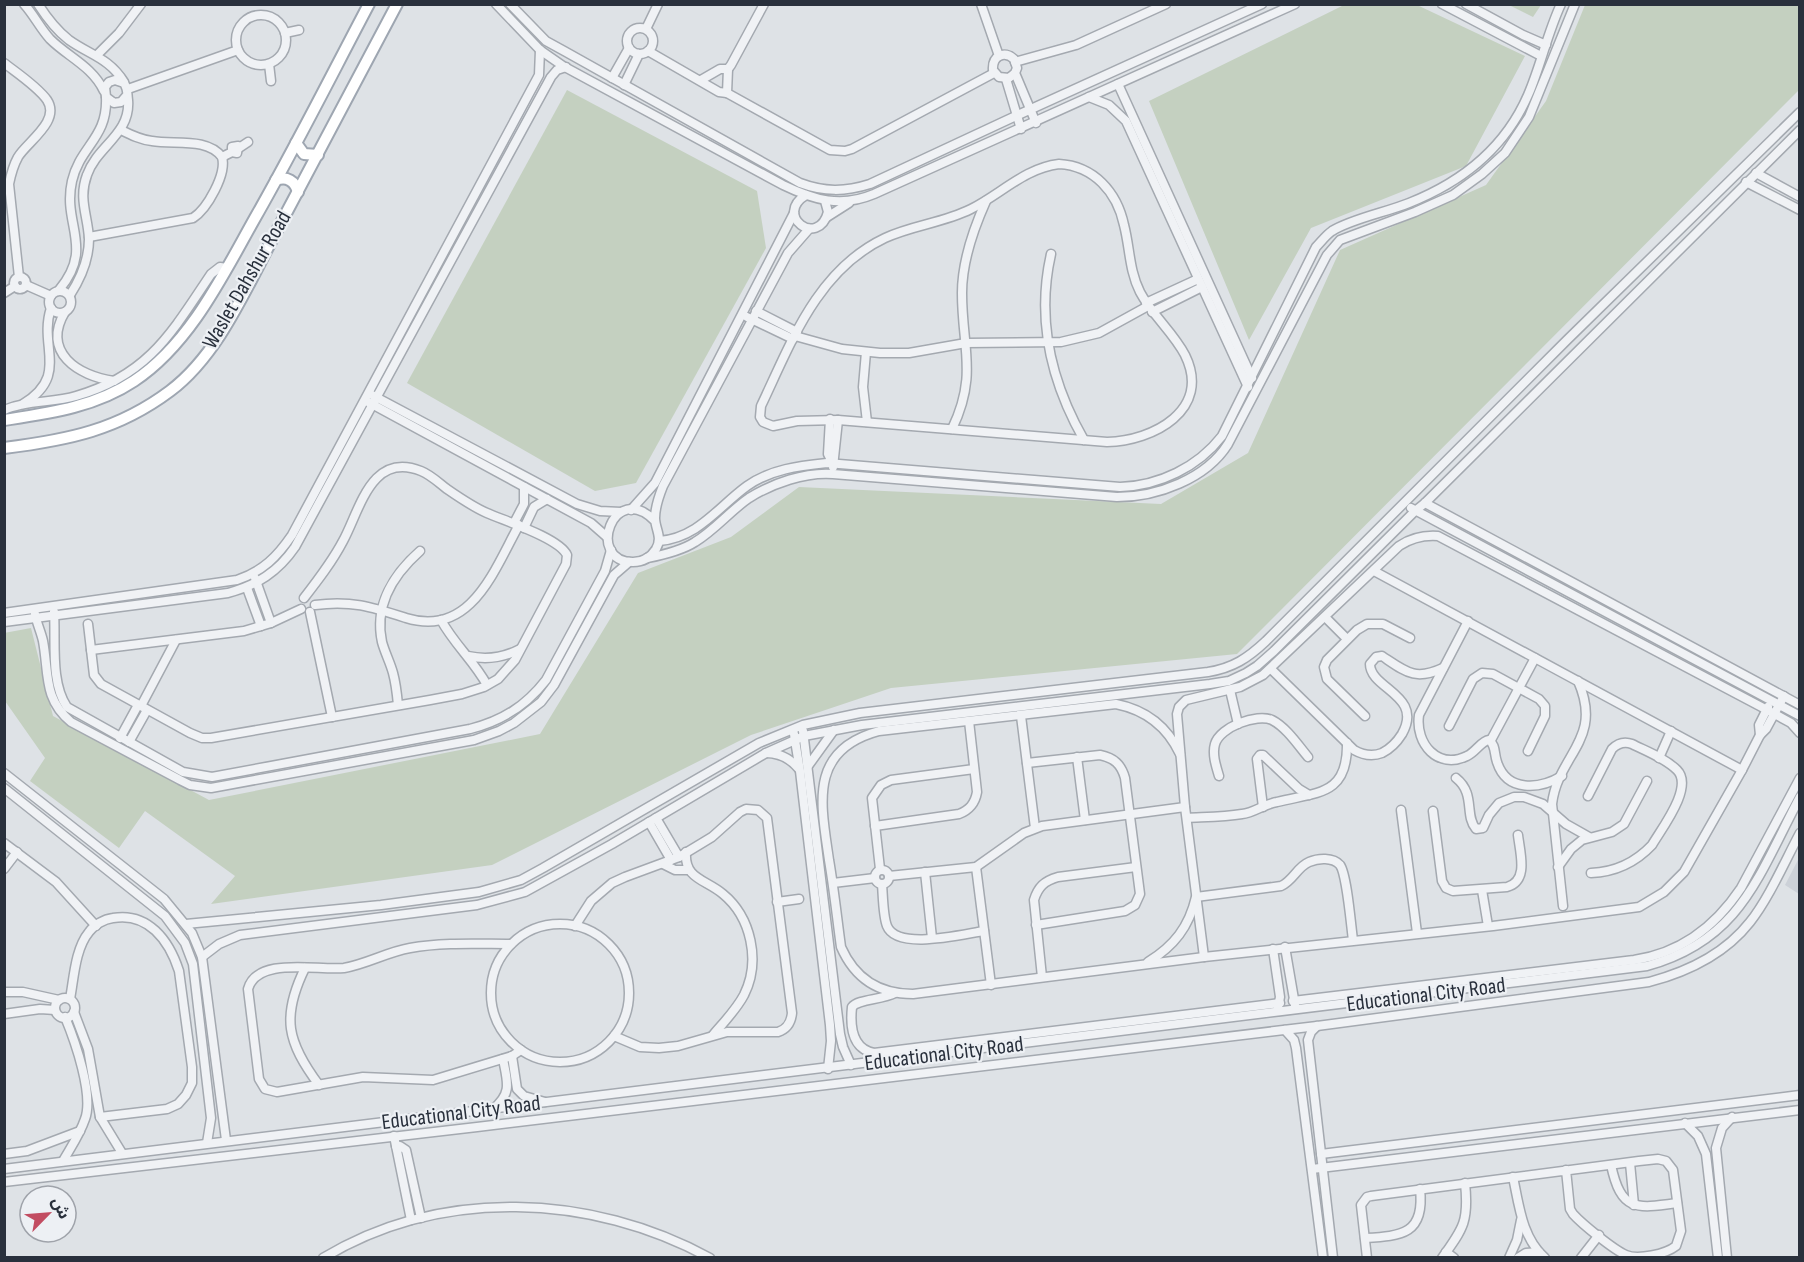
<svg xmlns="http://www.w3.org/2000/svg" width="1804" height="1262" viewBox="0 0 1804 1262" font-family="'Sofia Sans Condensed','Noto Sans Arabic',sans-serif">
<rect width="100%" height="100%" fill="#dee2e6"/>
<polygon fill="#ccd1d8" points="1799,858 1799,894 1785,885"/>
<g fill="#c4d0c0">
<polygon points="1344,5 1417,5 1525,56 1466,166 1311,228 1249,340 1149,101"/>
<polygon points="1509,5 1541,4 1541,5 1533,17"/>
<polygon points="1585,5 1799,5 1799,90 1237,654 891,688 751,735 492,865 211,904 235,876 145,811 119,848 30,781 45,758 5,701 4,633 31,628 53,716 209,800 540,734 638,573 731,537 799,487 1161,504 1248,453 1340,250 1486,185 1546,101"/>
<polygon points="567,90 757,191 766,248 636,483 595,491 407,383"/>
</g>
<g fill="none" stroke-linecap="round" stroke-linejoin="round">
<defs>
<g id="minor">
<path d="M24,4c10,11 16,24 26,35 18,18 42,27 54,52"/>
<path d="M38,4c9,14 18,26 31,36 21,15 40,18 55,42"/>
<path d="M496,4l44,46 23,16 220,119c31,15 58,23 91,9l421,-190"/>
<path d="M510,4l36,37 20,11 234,131c24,9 45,9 70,1l148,-69 244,-111"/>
<polyline points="981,4 999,56"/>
<polyline points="1442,4 1541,56"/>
<polyline points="1466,4 1523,35 1546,45"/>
<circle cx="261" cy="40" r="25"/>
<circle cx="640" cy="41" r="13"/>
<polyline points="646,29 658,4"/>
<polyline points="285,33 299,30"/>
<polyline points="648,51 719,92 727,93"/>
<polyline points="97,55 119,33 141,4"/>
<polyline points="1015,62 1076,45 1166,4"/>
<path d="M4,63c13,10 34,24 43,37 14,21 -20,42 -29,57 -5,9 -7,17 -9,27l10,93"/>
<polyline points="269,64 271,81"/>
<polyline points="728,69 727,93 830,150 845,151 852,149 994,73"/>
<path d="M1015,73l-6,5 -10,-1 -6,-7c-1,-14 11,-20 21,-11l3,9 -2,5 21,50"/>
<polyline points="612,78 629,48"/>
<polyline points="1006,79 1021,129"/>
<polyline points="701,80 720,69 728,69 731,65 764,4"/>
<polyline points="1118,84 1252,378"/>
<polyline points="624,85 639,54"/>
<polyline points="128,89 238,50"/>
<polyline points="1089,97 1109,105 1126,121 1248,387"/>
<polyline points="239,148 248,142"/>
<polyline points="222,157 232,152 237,153 238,146 232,147 232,152"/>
<path d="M1059,164c35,2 58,28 65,61 6,23 5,45 16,67 12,23 33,40 45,63 27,55 -32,86 -78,87l-269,-22 -41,1 -24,5 -10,-4 -3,-5 1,-11c30,-63 56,-136 124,-168 28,-13 58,-15 86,-29 30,-15 54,-41 88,-45z"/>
<polyline points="1756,173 1800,197"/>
<polyline points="1746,182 1800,210"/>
<path d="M806,195c-33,20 12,54 22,17l-3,-11"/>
<polyline points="827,217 849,203"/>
<path d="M89,237l104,-19c14,-9 34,-44 29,-61 -15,-20 -48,-12 -70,-16 -11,-1 -21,-6 -31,-11"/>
<path d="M1051,254c-15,66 0,128 33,186"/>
<circle cx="20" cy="283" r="6"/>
<polyline points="26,285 51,296"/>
<path d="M59,290c36,-43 3,-65 13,-109 8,-35 36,-43 34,-84"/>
<circle cx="60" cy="302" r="11"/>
<polyline points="4,293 15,286"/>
<path d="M70,295c11,-17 19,-35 19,-56 -1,-23 -11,-40 -2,-64 10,-29 44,-41 41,-75 -1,-7 0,-11 -4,-17l-9,-3 -6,2 -4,5 1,10 8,6 7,-1 6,-7"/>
<polyline points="1146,303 1198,279"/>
<polyline points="756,311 797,332"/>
<path d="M65,312c-24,40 13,64 49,69"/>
<polyline points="1152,312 1202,287"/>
<polyline points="747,317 793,339"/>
<polyline points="795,336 842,349 880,353 909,353 966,343 1061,342 1099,333 1148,306"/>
<polyline points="866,352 863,387 867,422"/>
<polyline points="372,395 577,504 600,511 621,512"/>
<polyline points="368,402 591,523 607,537"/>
<path d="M23,404c47,-29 15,-57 28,-96"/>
<path d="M4,410c23,-10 49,-7 72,-14 73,-21 96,-64 135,-122l9,-7 7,1"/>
<polyline points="830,419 828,454 833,464"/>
<path d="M952,429c26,-54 10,-81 10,-136 0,-32 11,-63 24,-92"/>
<polyline points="833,467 838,420"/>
<polyline points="1425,503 1800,705"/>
<polyline points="1411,508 1800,716"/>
<polyline points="631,510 655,483 794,213"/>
<path d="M655,521c-42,-42 -70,41 -22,41 10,0 18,-5 23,-13 7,-12 -1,-20 -1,-31 0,-11 4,-22 8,-32l125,-233 21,-24"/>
<polyline points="514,523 524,504 524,487"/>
<polyline points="524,528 534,507 547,499"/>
<path d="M659,541c39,-3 59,-34 88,-55 24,-17 52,-20 80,-23l293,24c39,-1 78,-20 102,-51l94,-189c5,-5 10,-12 16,-16 19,-12 55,-19 77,-28 53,-21 96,-55 119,-108 13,-30 19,-61 33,-91"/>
<path d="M647,558c16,-3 34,-7 48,-16 20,-12 35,-31 54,-44 24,-15 56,-26 84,-24l284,23c40,0 89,-18 111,-53l99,-189 13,-15 75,-28 38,-17 29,-21 23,-21 24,-36 46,-113"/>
<polyline points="1374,571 1742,770"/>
<polyline points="255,578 271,623"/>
<polyline points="247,588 261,626"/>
<path d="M315,605c36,-5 57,2 91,13 65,20 88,-48 113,-93"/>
<path d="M54,612c2,29 -4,70 13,95l116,65 29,5 258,-48c32,-8 56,-23 76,-49l59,-109 6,-21"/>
<polyline points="310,612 332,717"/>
<path d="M4,613l233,-33c26,-9 40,-23 55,-45l247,-460 1,-25"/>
<path d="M35,614c2,10 6,18 8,27 6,32 0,58 28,81l109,58 10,5 21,3 263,-48 25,-9 15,-8 27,-21 13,-17 60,-110 15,-13"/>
<polyline points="1325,617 1347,639"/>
<path d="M441,620c13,24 33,41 46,65"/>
<path d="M1468,621l-49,94c-4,29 19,55 48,41 9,-4 14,-15 22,-16 7,5 5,14 8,22 10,31 43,27 65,14"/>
<path d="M4,622l224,-29c29,-8 50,-21 67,-46l256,-470 6,-7 9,-3"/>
<path d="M88,624l6,51 7,9 89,49 12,5h9l219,-38 32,-6 22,-7 14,-8 17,-19 51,-96 1,-9c-8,-17 -62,-34 -80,-42 -14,-6 -27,-15 -40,-24 -8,-6 -16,-14 -26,-18 -50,-20 -61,39 -78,70 -11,21 -25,39 -39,57"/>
<polyline points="91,650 244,631 271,623 301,609"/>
<path d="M468,656c18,4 35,2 52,-7"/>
<path d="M1271,669l83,81c9,5 18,7 28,3 8,-4 15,-11 20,-19 22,-39 -32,-45 -32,-70l6,-7 6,-1c24,16 33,25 61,12"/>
<polyline points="1230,690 1238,724"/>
<path d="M398,705c-1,-11 -2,-21 -5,-32 -3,-11 -8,-20 -11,-31 -8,-37 12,-68 38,-91"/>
<polyline points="141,706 176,640"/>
<polyline points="1021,716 1035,828"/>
<polyline points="1365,716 1327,679 1324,667 1327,660 1357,630 1367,624 1383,624 1410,638"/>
<polyline points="1449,726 1473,679 1482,673 1493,674 1539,699 1545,706 1545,716 1528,751"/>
<polyline points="803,731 840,1034 843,1047 851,1065"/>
<polyline points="794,734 800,771 830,1025 831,1041 828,1069"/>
<polyline points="1760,735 1759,725 1768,707"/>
<polyline points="120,738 138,705"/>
<polyline points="1491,740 1535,658"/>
<polyline points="129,742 147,710"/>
<path d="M766,753c14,0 24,5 33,16"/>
<path d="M1180,754c-13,-28 -34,-44 -64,-50l-237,27c-71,19 -58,73 -50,129 5,29 8,58 12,87 14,32 38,47 72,47l291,-37 289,-31 146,-19 25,-15 20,-20 58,-102 18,-35 6,-6 18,-33"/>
<polyline points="1077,757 1085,820"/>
<polyline points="1659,758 1671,731"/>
<path d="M1027,763l73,-8c14,3 21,9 25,23l15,116 -5,11 -10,6 -89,14"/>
<polyline points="808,766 834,730"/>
<polyline points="4,773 164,899 192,933 202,957 226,1140"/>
<path d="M1219,776c-3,-10 -7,-22 -4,-32 5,-17 42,-31 57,-24 14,7 26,25 36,37"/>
<path d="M1456,778c20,16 8,37 20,51l7,-1 6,-13 10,-12 15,-6h10l19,7 23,20 23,13"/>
<polyline points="4,788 165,916 185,943 193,964 211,1118 207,1143"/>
<path d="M1588,796l24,-47c6,-6 12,-8 20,-5 14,7 33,14 45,26 17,17 -15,58 -25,75 -17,18 -36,27 -61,28"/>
<polyline points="1263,807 1257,759 1260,755 1263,755 1299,789 1309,795"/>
<polyline points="1401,810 1417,933"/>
<path d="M1433,811l9,70 4,7 7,3 54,-4c22,-6 13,-34 11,-52"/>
<polyline points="656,818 679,857"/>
<path d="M1187,818c18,-1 37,-1 55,-4 12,-1 22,-10 35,-12 40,-10 71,-6 70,-59"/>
<polyline points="649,822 671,860"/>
<path d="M875,826l84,-12c10,-4 16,-10 18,-22l-8,-71"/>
<polyline points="4,843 56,882 96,926"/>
<path d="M686,852c-2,27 19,27 37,42 28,23 38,67 21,101 -8,15 -20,27 -31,40"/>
<polyline points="663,864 675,870 688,870"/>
<polyline points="976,867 991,985"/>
<polyline points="1558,867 1571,849 1582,840 1612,832 1624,824 1647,781"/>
<polyline points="4,869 17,852"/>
<polyline points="880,869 872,798 881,785 891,780 974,769"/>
<circle cx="882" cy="877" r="7"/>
<polyline points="925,872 932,938"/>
<polyline points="889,876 976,867 1024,833 1042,826 1185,807"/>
<polyline points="833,883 875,878"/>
<path d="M882,884c1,12 1,32 5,42 10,25 76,8 97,5"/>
<polyline points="1482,890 1488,926"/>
<polyline points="777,902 799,899"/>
<path d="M1563,906l-11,-102c6,-50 52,-64 26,-123"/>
<path d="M186,924l195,-19 98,-13 42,-12 22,-12 216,-125 44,-18 57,-12 348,-41c25,-4 40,-14 58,-31l301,-301 233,-228"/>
<circle cx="560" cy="993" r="69"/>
<path d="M575,926l16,-25 21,-18 13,-6 54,-20 33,-20 28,-25 6,-3 12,1 9,8 25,195c-1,10 -5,16 -14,19h-51l-49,14 -19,2 -19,-1 -26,-11"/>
<path d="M511,944c-33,0 -68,-2 -101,4 -23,4 -43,16 -66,20 -26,3 -87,-12 -96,21l11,90 6,10 12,3 86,-15 70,3 79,-24 9,-6"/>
<polyline points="1285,947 1295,1005"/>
<polyline points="1273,949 1280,997 1278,1007"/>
<polyline points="202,957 219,944 240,935 477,905 525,892 612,844 766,753 804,736 862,725 1210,684 1229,681 1246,673 1257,666 1274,651 1415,511 1425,503 1800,130"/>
<path d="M1204,957l-19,-150 -8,-93 2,-7 7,-7 54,-13 23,-12 136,-129c12,-8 25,-11 39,-10l333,176 20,11 9,10"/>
<path d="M1148,962c26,-16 41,-35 48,-65l85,-11c12,-5 16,-19 28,-24 9,-4 24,-5 31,3 7,10 11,61 13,75"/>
<path d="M305,968c-24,49 -18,74 14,117"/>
<path d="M1042,977l-8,-77c4,-13 10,-19 24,-23l78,-10"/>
<polyline points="4,992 23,992 59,1000"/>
<path d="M895,993c-13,7 -37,6 -43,14 -2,19 0,42 22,46l406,-50"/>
<circle cx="65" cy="1008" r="10"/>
<path d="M70,999c4,-21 5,-50 19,-67 5,-7 15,-13 24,-14 35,-6 56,22 66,53l13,96v16l-6,12 -8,9 -11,5 -67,8"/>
<path d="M1293,1001l341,-41c47,-7 81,-33 107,-72l59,-110"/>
<polyline points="74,1012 88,1049 100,1117 122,1153"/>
<polyline points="4,1014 40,1009 55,1010"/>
<polyline points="1317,1026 1311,1032 1308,1040 1333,1258"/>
<polyline points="1285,1030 1294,1040 1296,1048 1323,1258"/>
<polyline points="512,1056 517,1089 524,1096 545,1102"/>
<path d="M493,1109c20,-16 14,-28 10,-50"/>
<polyline points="1685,1123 1698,1136 1706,1154 1718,1258"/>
<polyline points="394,1136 411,1220"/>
<polyline points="396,1146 400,1146 406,1150 421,1218"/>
<polyline points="4,1154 27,1151 80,1131"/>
<polyline points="1321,1154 1800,1095"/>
<path d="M63,1161c8,-14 17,-27 22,-42 9,-24 -10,-78 -20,-102"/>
<polyline points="1630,1163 1634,1205"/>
<path d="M1611,1165c10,46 24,44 66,38"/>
<path d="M4,1169l1643,-203c94,-26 111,-90 153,-169"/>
<polyline points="1312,1169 1800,1110"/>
<path d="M1513,1177c6,28 9,61 32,81"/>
<path d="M4,1182l473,-55 840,-101 332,-44c38,-10 76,-28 101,-60 19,-24 35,-61 50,-89"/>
<path d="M1365,1238c37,-2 60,-4 55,-49"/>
<polyline points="1446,1252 1454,1258"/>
<path d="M323,1258c118,-71 268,-65 387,0"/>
<path d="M1367,1258l-6,-53 6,-8 4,-1 268,-35 19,-2 8,2 7,9 8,61 -5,15c-10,8 -38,14 -50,9 -12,-5 -44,-31 -53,-41l-3,-5 -4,-39"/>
<path d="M1442,1258c22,-30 27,-38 23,-75"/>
<polyline points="1509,1258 1517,1240 1521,1220"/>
<polyline points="1518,1258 1526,1253 1539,1252"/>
<polyline points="1581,1258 1599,1235"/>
<polyline points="1727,1258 1716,1148 1722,1128 1732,1117"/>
</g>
<g id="major">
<polyline points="296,143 304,154 318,155"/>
<path d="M276,180c11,-4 19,1 22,12"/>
<path d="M4,420c46,-7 91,-13 130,-39 56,-37 89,-106 121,-163 40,-70 76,-142 114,-214"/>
<path d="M4,448c64,-8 114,-18 166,-57 48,-36 75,-101 103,-153 42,-78 82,-156 124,-234"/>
</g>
</defs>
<use href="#minor" stroke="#a4a9b0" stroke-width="11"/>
<use href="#major" stroke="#9ea6b1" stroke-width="14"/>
<use href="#minor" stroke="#f0f2f5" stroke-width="8"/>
<use href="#major" stroke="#fff" stroke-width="10"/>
</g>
<g text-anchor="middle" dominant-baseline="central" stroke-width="4.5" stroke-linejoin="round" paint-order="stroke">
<g font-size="22" fill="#29303c" stroke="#edf0f4">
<text transform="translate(247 280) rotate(-60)">Waslet Dahshur Road</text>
<text transform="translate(1426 995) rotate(-7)">Educational City Road</text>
<text transform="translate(944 1054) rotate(-7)">Educational City Road</text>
<text transform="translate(461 1113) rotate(-7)">Educational City Road</text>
</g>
</g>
<rect width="1804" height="1262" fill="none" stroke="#29303c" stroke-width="12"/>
<g transform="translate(48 1214) rotate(65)"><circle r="28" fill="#edf0f4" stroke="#9fa3aa" stroke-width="1.5"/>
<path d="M0-4.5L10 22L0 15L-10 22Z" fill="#c24c61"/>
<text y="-9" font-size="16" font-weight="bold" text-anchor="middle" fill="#29303c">ش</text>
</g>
</svg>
